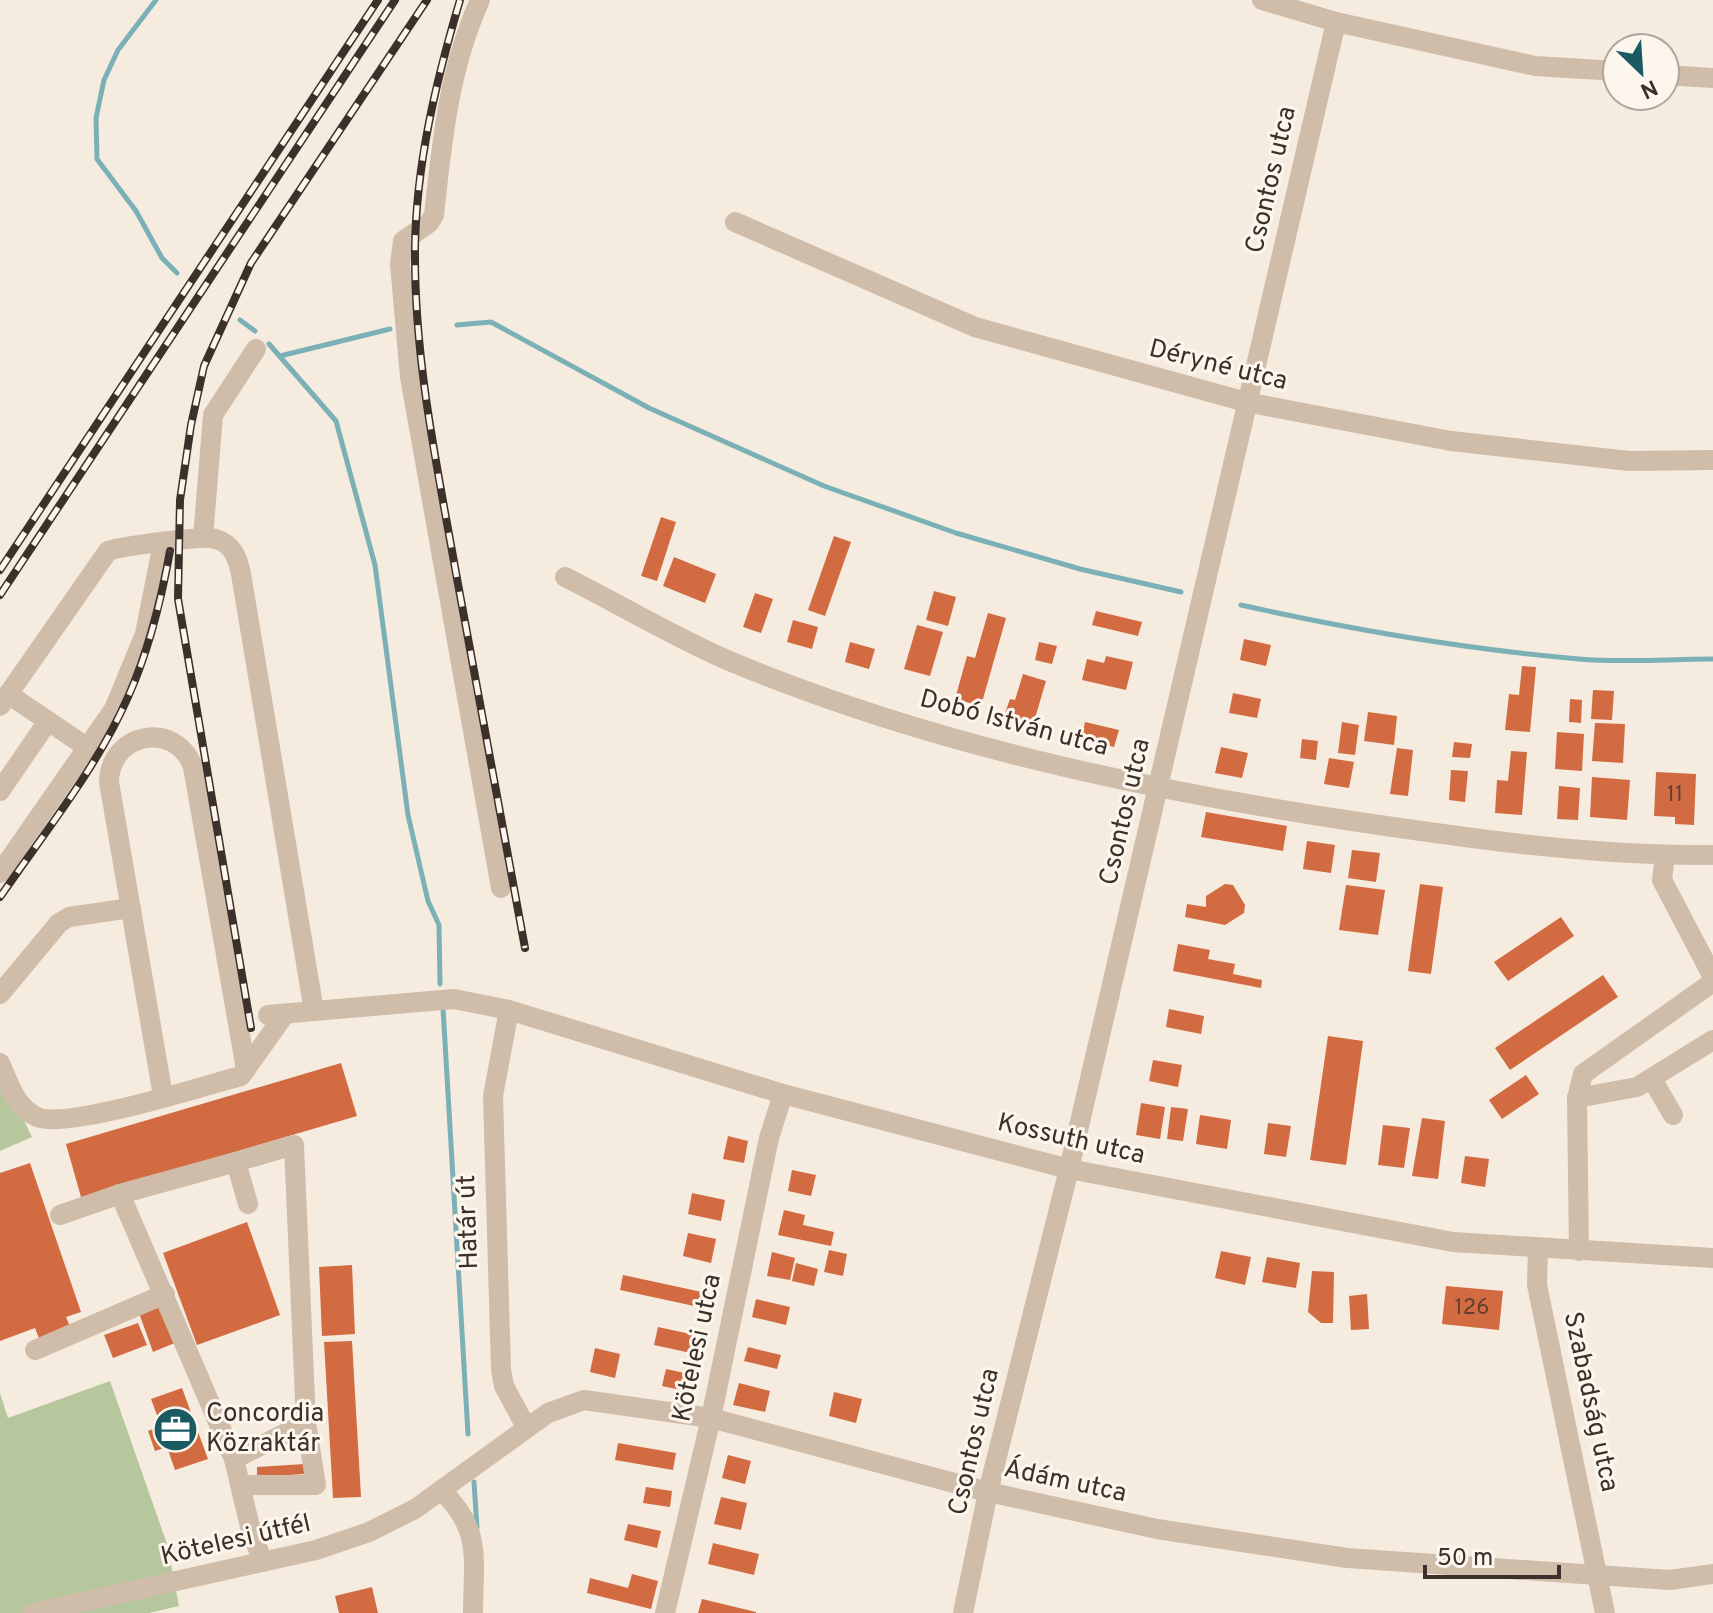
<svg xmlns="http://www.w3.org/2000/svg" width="1713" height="1613" viewBox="0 0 1713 1613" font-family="Overpass,sans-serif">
<rect width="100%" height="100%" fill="#f5ecdf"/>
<g fill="#b7c79d">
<polygon points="0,1071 32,1137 0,1151"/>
<polygon points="110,1381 167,1544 179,1606 149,1613 0,1613 0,1393 8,1418"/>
</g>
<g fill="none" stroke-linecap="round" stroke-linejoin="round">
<g stroke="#7bb1b6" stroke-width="5">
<polyline points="156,0 118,50 104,80 96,118 97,159 136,211 162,258 177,273"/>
<polyline points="240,320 255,331"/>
<polyline points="457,325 491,322 649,408 824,486 956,533 1080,569 1181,592"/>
<polyline points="269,344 336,421 375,565 408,815 428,901 439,925 440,984"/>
<polyline points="280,356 390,329"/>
<path d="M1241,605c112,25 224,44 338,54 44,4 90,0 134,0"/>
<polyline points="443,1008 468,1434"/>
<polyline points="474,1482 477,1528"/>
</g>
</g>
<g fill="#d26b41">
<polygon points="661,517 676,522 657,581 641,576"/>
<polygon points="834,536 851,542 825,616 808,610"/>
<polygon points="674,557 716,574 705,603 663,586"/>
<polygon points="934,591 956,597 948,626 926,620"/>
<polygon points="755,593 773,599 761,633 743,627"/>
<polygon points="1096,611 1142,622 1138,636 1092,625"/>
<polygon points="988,613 1006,618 981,706 955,699 967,656 975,658"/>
<polygon points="793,620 818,627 812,649 787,642"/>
<polygon points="917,625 943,632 930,676 904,669"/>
<polygon points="1244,639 1271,645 1266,666 1240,660"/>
<polygon points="850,642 875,649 869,669 845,662"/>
<polygon points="1039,642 1057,646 1052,664 1035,660"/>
<polygon points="1106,656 1133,662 1126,690 1082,680 1087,659 1104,663"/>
<polygon points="1522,666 1536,667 1530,732 1505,730 1509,694 1519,695"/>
<polygon points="1023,674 1046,681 1033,725 1004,716 1010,699 1015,700"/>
<polygon points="1593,690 1614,691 1612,720 1591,719"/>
<polygon points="1233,693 1261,699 1257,718 1229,713"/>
<polygon points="1570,699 1582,700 1581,723 1569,722"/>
<polygon points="1368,712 1397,716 1394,745 1364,741"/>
<polygon points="1085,722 1119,730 1114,747 1081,739"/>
<polygon points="1342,722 1359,725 1355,755 1338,753"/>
<polygon points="1595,723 1625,724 1623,763 1592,761"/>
<polygon points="1557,732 1584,734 1582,771 1555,769"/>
<polygon points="1302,739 1318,741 1316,760 1300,758"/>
<polygon points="1454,742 1472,744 1470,758 1452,757"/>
<polygon points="1221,747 1248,753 1242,778 1215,773"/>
<polygon points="1397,748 1413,750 1408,796 1390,794"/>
<polygon points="1511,751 1527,752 1522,815 1495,813 1497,780 1508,781"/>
<polygon points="1329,758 1354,762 1349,788 1324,784"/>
<polygon points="1451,770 1468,771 1465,802 1449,800"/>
<polygon points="1656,772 1696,774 1694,825 1675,824 1675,817 1654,816"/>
<polygon points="1592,777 1630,780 1627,820 1590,817"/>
<polygon points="1559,786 1580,788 1578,820 1557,819"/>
<polygon points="1206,812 1287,826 1283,851 1201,837"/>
<polygon points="1307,841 1335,845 1331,873 1303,869"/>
<polygon points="1352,850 1380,853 1376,882 1348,878"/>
<polygon points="1225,884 1233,885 1245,905 1244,913 1225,925 1185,917 1187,904 1206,907 1206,896"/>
<polygon points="1420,884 1443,887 1431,974 1408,971"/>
<polygon points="1346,885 1385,890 1378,935 1339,930"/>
<polygon points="1561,917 1574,936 1508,981 1494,962"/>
<polygon points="1178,944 1210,950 1208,959 1235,964 1233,974 1262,980 1261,988 1173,971"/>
<polygon points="1603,975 1618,997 1510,1070 1495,1048"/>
<polygon points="1169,1009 1204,1016 1201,1034 1166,1027"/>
<polygon points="1328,1036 1363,1041 1346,1165 1310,1160"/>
<polygon points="1153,1060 1182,1065 1178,1087 1149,1081"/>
<polygon points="341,1063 357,1116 81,1197 66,1144"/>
<polygon points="1526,1075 1539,1094 1502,1119 1489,1100"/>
<polygon points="1141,1103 1165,1107 1160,1139 1136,1135"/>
<polygon points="1171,1107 1188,1109 1183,1141 1167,1139"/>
<polygon points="1200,1115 1231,1120 1227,1149 1196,1144"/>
<polygon points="1422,1118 1445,1121 1438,1179 1412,1176"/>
<polygon points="1268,1123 1291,1126 1286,1157 1264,1154"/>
<polygon points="1383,1125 1410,1128 1404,1168 1378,1165"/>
<polygon points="728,1136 748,1141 744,1163 723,1159"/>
<polygon points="1465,1156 1489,1159 1485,1187 1461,1183"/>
<polygon points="30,1163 81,1312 66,1317 71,1329 40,1341 35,1328 0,1341 0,1173"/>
<polygon points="792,1170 816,1175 811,1196 788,1191"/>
<polygon points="692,1193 725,1200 721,1221 688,1214"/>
<polygon points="784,1210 805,1215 803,1225 834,1232 831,1246 778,1235"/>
<polygon points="247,1222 280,1315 197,1345 163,1253"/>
<polygon points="688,1233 716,1239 711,1263 683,1256"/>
<polygon points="829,1250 847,1254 843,1276 824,1272"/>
<polygon points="1221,1251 1251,1257 1245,1285 1215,1278"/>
<polygon points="772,1252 795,1258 790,1280 767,1276"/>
<polygon points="1267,1257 1300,1263 1296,1288 1262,1282"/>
<polygon points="796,1263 818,1269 814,1286 792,1281"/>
<polygon points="352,1265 355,1334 322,1336 319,1267"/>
<polygon points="1312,1271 1334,1272 1333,1323 1321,1323 1308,1312"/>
<polygon points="623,1275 711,1294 708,1309 620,1290"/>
<polygon points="1446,1286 1503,1291 1499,1330 1442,1324"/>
<polygon points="1367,1294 1369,1329 1351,1330 1349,1296"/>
<polygon points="756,1299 790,1307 786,1325 752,1317"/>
<polygon points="163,1304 177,1342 153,1352 139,1313"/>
<polygon points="138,1323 147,1345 113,1358 104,1335"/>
<polygon points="658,1327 695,1335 691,1353 654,1345"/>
<polygon points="352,1341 361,1497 333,1498 324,1342"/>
<polygon points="748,1347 781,1355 777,1369 744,1361"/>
<polygon points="595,1348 620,1354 615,1378 590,1372"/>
<polygon points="666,1369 694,1375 690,1392 662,1386"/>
<polygon points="739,1383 770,1391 765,1412 733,1405"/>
<polygon points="182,1388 208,1459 175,1470 167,1447 155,1451 148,1431 161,1426 151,1399"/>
<polygon points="834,1392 862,1399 856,1423 829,1416"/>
<polygon points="618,1443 676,1453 673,1470 615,1460"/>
<polygon points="728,1455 751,1461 745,1484 722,1478"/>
<polygon points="305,1464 305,1474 257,1477 257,1467"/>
<polygon points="646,1487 672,1491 670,1507 643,1503"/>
<polygon points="721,1497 747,1503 741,1530 714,1524"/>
<polygon points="628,1524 661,1531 657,1548 624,1540"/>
<polygon points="713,1543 759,1554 754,1575 708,1564"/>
<polygon points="632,1574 658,1581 651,1609 587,1593 590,1578 628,1588"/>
<polygon points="372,1587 378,1613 339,1613 335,1596"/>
<polygon points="702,1599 756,1612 756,1613 698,1613"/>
</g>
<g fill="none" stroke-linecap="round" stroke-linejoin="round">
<g stroke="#cfbca9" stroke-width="20">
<path d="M480,0c-31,69 -38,140 -46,215l-5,8 -26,18 -3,23 10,113 91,511"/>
<polyline points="1262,0 1336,22 1535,66 1617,71"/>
<polyline points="1665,75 1713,78"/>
<polyline points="735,222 975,327 1246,402 1451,441 1629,461 1713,460"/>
<polyline points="203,538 213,415 256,349"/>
<path d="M565,577c54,27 107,59 162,83 198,83 413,129 625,161 121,18 239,35 361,34"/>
<polyline points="8,694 88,748"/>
<path d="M0,706l108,-155c14,-5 97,-16 108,-12 17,5 22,20 25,35l73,437"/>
<polyline points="0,791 48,721"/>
<polyline points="1665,855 1662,880 1713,977"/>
<polyline points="0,873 114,709 145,634 163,543"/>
<polyline points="0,994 59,923 69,917 131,908"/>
<polyline points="509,1010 493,1096 501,1370 504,1386 526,1427"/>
<polyline points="268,1015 454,999 509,1010 783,1094 1069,1169 1453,1242 1713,1258"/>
<path d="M0,1063c9,20 15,44 37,54 29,13 166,-31 204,-41l44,-62"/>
<polyline points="1652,1079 1673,1115"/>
<path d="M163,1096l-54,-314c1,-50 67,-62 84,-15l53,302"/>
<polyline points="1577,1098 1637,1087 1713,1040"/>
<polyline points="236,1162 294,1145 306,1423 316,1485 242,1485"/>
<polyline points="120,1194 234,1459 251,1531 263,1562"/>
<polyline points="60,1215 120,1194 236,1162 248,1204"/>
<polyline points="1538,1248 1537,1285 1605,1613"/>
<polyline points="1579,1251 1577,1098 1583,1074 1713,982"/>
<polyline points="35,1350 165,1294"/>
<polyline points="234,1459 306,1423"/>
<path d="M441,1490c42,40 32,70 32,123"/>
<polyline points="32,1613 316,1550 369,1532 415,1509 548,1413 584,1400 711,1418 988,1492 1157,1529 1347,1558 1670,1580 1713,1574"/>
<polyline points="665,1613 711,1418 769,1138 783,1094"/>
<polyline points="963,1613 988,1492 1069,1169 1336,22"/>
</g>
<defs>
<g id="rail">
<path d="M460,0c-24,81 -44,164 -45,249 -1,110 22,217 41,324 23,125 46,250 69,375"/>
<polyline points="0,570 378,0"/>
<polyline points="0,595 395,0"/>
<path d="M0,897c44,-64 97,-129 128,-200 21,-47 33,-96 42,-146"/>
<polyline points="251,1028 178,599 180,500 191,425 204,366 251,263 427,0"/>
</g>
</defs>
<use href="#rail" stroke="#3c302a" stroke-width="8"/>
<use href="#rail" stroke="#fcf6ed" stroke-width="5" stroke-dasharray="15" stroke-linecap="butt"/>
</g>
<defs>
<symbol id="office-disc" viewBox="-11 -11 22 22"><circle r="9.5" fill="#1a5a63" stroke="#fcf6ed"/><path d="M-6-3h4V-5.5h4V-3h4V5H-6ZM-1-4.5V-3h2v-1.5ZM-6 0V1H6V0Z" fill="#fff"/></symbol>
</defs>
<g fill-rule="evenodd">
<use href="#office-disc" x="150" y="1404" width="51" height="51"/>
</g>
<g text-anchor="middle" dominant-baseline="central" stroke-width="6" stroke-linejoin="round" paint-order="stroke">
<g font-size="22" fill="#623f30">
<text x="1675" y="795">11</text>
<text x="1472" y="1308">126</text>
</g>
<g font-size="26" fill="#3c302a" stroke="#fcf6ed">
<text transform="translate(1272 180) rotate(-77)">Csontos utca</text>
<text transform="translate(1218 366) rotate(14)">Déryné utca</text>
<text transform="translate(1014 724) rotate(15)">Dobó István utca</text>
<text transform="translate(1126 812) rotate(-77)">Csontos utca</text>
<text transform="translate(1071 1140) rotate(13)">Kossuth utca</text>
<text transform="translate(469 1222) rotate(-92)">Határ út</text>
<text transform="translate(698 1348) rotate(-78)">Kötelesi utca</text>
<text transform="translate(1590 1402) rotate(78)">Szabadság utca</text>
<text transform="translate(975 1442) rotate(-77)">Csontos utca</text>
<text transform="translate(1065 1482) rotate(12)">Ádám utca</text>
<text transform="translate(236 1541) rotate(-13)">Kötelesi útfél</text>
</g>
<g font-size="26" fill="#3c302a" stroke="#fcf6ed" text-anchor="start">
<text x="206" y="1414">Concordia<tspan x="206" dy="30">Közraktár</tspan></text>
</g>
</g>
<g transform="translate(1641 72) rotate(155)"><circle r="38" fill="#fcf6ed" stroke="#afa79f" stroke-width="2"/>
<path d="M0-6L14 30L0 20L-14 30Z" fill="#1a5a63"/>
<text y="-12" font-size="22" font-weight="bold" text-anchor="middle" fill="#3c302a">N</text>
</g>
<path d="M1425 1565v12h134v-12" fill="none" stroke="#3c302a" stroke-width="4"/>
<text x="1437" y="1565" font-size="24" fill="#3c302a" stroke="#fcf6ed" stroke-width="6" paint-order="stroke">50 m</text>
</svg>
